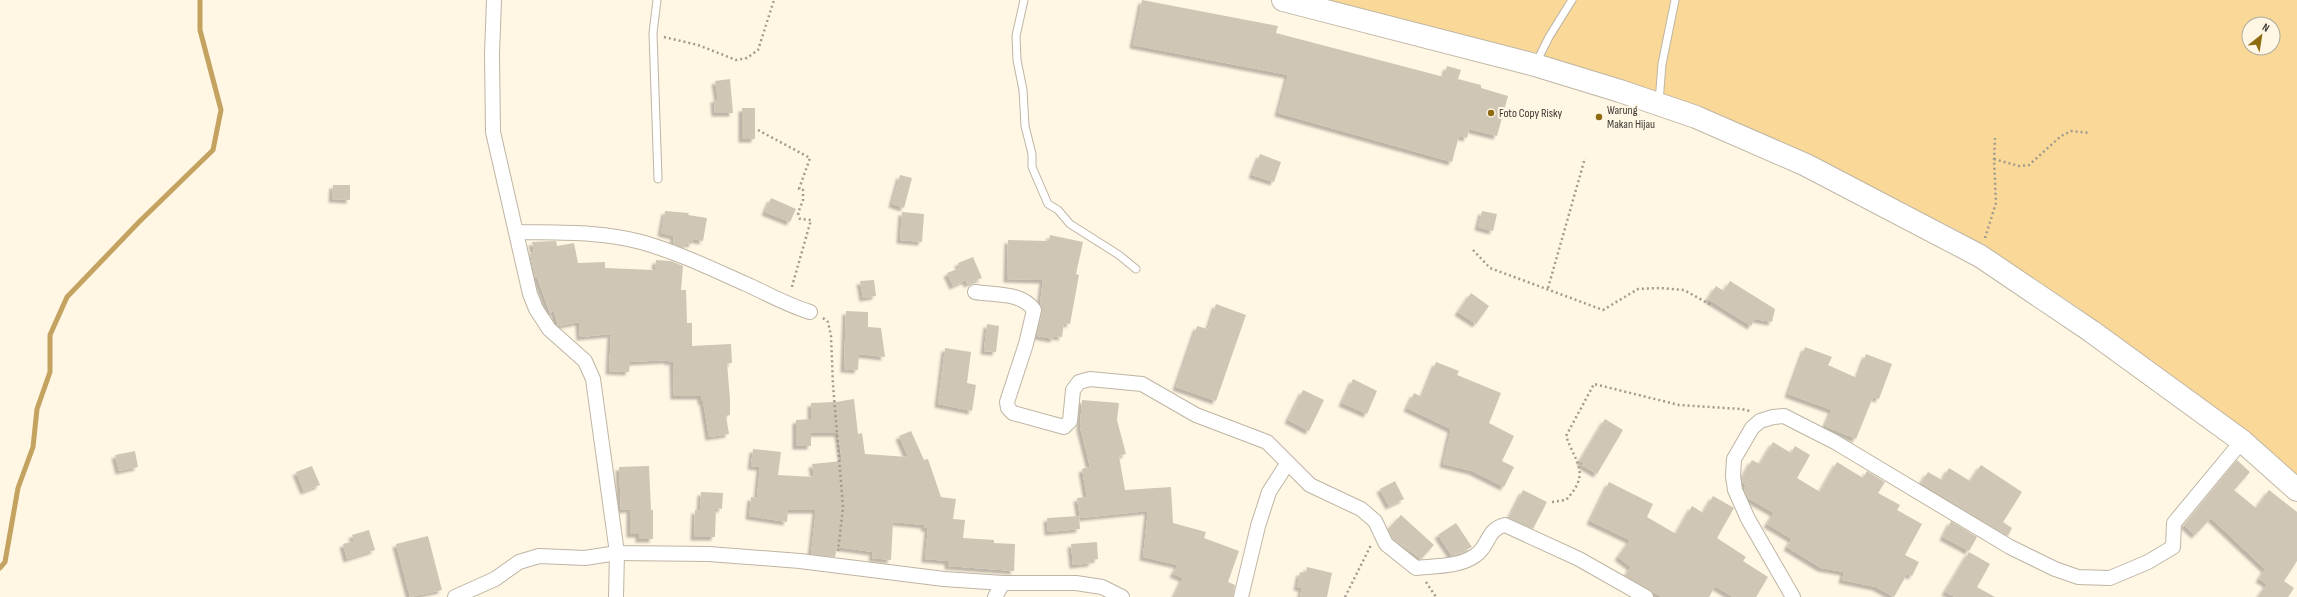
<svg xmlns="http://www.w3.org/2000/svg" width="2297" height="597" viewBox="0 0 2297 597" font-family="'Sofia Sans Condensed',sans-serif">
<defs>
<filter id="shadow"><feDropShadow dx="-3.5" dy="3.5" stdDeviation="1" flood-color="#0004"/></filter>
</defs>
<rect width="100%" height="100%" fill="#fff6e4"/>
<path fill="#fad897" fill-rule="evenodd" d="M1316,0h981v477l-136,-109 -91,-66 -115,-73 -78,-38 -214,-95zM2249,24h24v24h-24z"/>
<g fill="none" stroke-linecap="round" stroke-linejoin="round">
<polyline stroke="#c4a361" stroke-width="5" points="0,568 5,562 18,488 33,447 37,409 50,372 50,335 67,297 139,222 213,150 221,110 200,30 200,0"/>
</g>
<g fill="#cfc6b5" filter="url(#shadow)">
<polygon points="1142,0 1278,26 1276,33 1444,77 1447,66 1461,70 1458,79 1481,85 1481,88 1508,96 1497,136 1469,129 1467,138 1459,136 1452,162 1278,113 1288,75 1133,45"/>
<polygon points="730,79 733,113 715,113 714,99 718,99 715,81"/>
<rect x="742" y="108" width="13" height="31"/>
<polygon points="1260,154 1281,162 1274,182 1252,175"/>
<polygon points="900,175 912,178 904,208 892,204"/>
<polygon points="333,185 350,185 350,200 332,199"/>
<polygon points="771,198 796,209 790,222 765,212"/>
<polygon points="665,211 689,213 688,215 707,218 703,241 693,239 692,244 686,243 685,248 673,244 674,236 661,233"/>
<polygon points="1482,211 1497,214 1493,231 1478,227"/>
<polygon points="902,212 924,214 922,242 900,240"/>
<polygon points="1050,235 1083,242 1076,274 1079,275 1070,324 1064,323 1062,337 1054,336 1054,339 1037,336 1042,312 1040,304 1043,280 1007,279 1008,240 1049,241"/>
<polygon points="556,241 557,246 574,243 578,263 605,262 605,268 655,270 656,260 671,261 683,266 681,290 686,290 687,323 692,323 692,346 731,344 732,363 727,363 730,399 730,415 726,416 729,434 709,437 703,401 701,401 701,396 674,396 673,361 668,362 668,360 630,362 629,372 609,371 611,334 580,337 579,322 558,326 554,311 550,313 537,277 535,278 530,253 534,252 532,242"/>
<polygon points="973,257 982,278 967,284 966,280 953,286 947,273 960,268 958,263"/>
<polygon points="874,280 876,296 863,298 860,281"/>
<polygon points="1730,281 1775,309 1772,322 1755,319 1751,326 1708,299 1716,286 1724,291"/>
<polygon points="1471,293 1489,306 1476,324 1458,312"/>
<polygon points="1216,304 1246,315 1216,401 1176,387 1197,326 1208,329"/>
<polygon points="846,311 868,312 868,327 881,328 885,357 859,354 858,370 844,369"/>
<polygon points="987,324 999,326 996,352 984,351"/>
<polygon points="1805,347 1832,357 1828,365 1857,378 1866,354 1892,364 1879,399 1873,397 1856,439 1825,426 1832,410 1788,394"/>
<polygon points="945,348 971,352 967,383 976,385 972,411 938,404"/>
<polygon points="1436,362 1459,371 1457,375 1501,393 1489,423 1514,436 1502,461 1514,467 1504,487 1472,471 1443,464 1451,429 1407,408 1414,393 1422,397"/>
<polygon points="1353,379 1377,391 1367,414 1342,403"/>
<polygon points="1303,390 1324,400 1309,431 1288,420"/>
<polygon points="854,399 858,434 862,433 865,454 908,457 899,436 911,431 924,460 928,459 941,497 956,499 953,519 965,520 963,538 994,540 994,543 1015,544 1014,571 948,566 948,561 925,559 928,528 924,528 925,525 893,522 891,560 872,558 873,552 837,547 835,557 811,554 816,510 788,510 787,522 749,516 751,497 757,498 760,467 751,466 753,449 781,452 778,475 814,477 812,464 842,461 838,433 811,433 811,446 796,446 796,420 811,419 811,403 836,402"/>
<polygon points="1082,400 1119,403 1117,420 1126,454 1119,456 1125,490 1171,487 1173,523 1206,532 1204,538 1239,551 1228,582 1235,585 1233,597 1174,597 1183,578 1173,574 1178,565 1143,557 1148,511 1080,518 1077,498 1087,497 1082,469 1090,467 1080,427"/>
<polygon points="1605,419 1623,430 1597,474 1582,465 1584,463 1580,461"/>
<polygon points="1773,442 1791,453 1795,446 1810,455 1797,478 1820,492 1837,462 1863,478 1867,471 1885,482 1878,493 1900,505 1897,510 1922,524 1905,555 1919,562 1912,576 1907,574 1894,597 1876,587 1842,580 1844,572 1821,568 1787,547 1792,539 1767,524 1774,513 1748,498 1744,489 1746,485 1743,483 1742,478 1752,460 1760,464"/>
<polygon points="135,451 138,467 119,471 115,455"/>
<polygon points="2237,460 2250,472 2234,490 2256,508 2269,490 2297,512 2297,561 2284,581 2294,588 2288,597 2258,597 2267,584 2259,579 2265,569 2211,518 2195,535 2184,525"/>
<polygon points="1981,465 2022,492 2003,522 2012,528 2008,536 1921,483 1928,472 1942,480 1949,468 1970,481"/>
<polygon points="312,466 320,485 304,491 296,472"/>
<polygon points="649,466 651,510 653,510 653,539 639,539 639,534 630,534 630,509 621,510 619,467"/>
<polygon points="1395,481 1404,499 1389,506 1380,489"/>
<polygon points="1609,482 1653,504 1647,517 1676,534 1692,506 1703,513 1713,496 1734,508 1717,538 1746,557 1743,561 1768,577 1756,597 1733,597 1715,586 1709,597 1662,597 1625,576 1631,567 1618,557 1630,540 1590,521"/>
<polygon points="1523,490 1547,502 1533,529 1509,518"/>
<polygon points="701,492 723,493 722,509 716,508 715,537 694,537 695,510 700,511"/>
<polygon points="1401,515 1434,545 1421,559 1393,539 1388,529"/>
<polygon points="1079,516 1080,529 1048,532 1047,518"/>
<polygon points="1951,521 1977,537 1969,551 1943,537"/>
<polygon points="1456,523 1472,547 1452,556 1438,535"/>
<polygon points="369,530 375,550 347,559 343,544 354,541 352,535"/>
<polygon points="428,536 442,590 410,597 396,544"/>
<polygon points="1097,542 1098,559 1092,560 1092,563 1073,565 1071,544"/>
<polygon points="1969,552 1990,564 1977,587 1995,597 1955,597 1945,592"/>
<polygon points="1307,567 1332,573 1327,597 1300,597 1302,588 1297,587 1300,572 1306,573"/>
</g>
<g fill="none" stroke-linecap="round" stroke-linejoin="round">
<defs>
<g id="service">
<polyline points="657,0 653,33 658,179"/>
<polyline points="1024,0 1016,36 1017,60 1023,90 1025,126 1032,154 1032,167 1048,204 1058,210 1070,224 1119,255 1136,269"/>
<polyline points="1536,63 1549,37 1572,0"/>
<polyline points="1659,102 1662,64 1675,0"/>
</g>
<g id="minor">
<polyline points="494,0 492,54 493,132 530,294 536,309 549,329 585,361 593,379 617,553 709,554 800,561 944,579 1003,583 1076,583 1102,587 1122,597"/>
<path d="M517,232c41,1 84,-1 124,10 36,10 71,27 105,42 22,10 41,21 64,28"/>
<path d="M975,292c19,3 47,0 59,18l-8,34 -19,58 1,6 5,5 51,14 6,-6 3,-31 6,-8 11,-3 52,5 54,31 71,27 43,43 51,24 14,12 11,23 30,24c19,-2 44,-1 60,-13 13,-9 11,-26 29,-30l74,34 67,38"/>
<polyline points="455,597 495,579 519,562 539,556 585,558 617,553 616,597"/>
<polyline points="995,597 1003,583"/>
<polyline points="1241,597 1258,526 1269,492 1287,464"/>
<polyline points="1793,597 1748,519 1735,490 1733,476 1734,459 1752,428 1760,421 1773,417 1784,416 1835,442 2010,547 2055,569 2078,577 2110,578 2148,562 2173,547 2174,523 2242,441"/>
</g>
<polyline id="trunk" points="1283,0 1535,65 1620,91 1696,117 1806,165 1980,256 2091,331 2242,441 2297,490"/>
</defs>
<use href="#service" stroke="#beb5a4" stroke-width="9"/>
<use href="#minor" stroke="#beb5a4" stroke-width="16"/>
<use href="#trunk" stroke="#beb5a4" stroke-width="24"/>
<g stroke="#a19b8e" stroke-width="2.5" stroke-dasharray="2 3" stroke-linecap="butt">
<polyline points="664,37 698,45 736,60 747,58 758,50 774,0"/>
<polyline points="758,130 810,158 799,189 803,190 803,200 798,213 800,219 811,220 791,290"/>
<polyline points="1994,159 2019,166 2029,165 2061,136 2071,131 2090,133"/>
<polyline points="1985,238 1996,203 1994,159 1995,138"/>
<polyline points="1473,250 1490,268 1603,310 1638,289 1660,288 1684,290 1711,305"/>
<polyline points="1548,288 1585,158"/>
<polyline points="823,318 828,322 831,336 833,385 842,494 843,507 838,551"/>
<path d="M1552,502l14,-2c25,-27 10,-36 0,-64l28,-52 85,21 62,4 9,2"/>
<polyline points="1426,582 1436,597"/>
<polyline points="1345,597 1371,545"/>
</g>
<use href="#service" stroke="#fff" stroke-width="7"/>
<use href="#minor" stroke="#fff" stroke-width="14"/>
<use href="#trunk" stroke="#fff" stroke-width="22"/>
</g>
<g fill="#8f6b10" stroke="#fff6e4" stroke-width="1.5">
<circle cx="1491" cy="113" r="4"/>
<circle cx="1599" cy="117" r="4"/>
</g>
<g text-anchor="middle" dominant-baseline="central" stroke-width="4" stroke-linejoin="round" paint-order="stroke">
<g font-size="12" fill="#3d3a33" stroke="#fff6e4" text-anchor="start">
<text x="1607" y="110">Warung<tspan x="1607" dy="14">Makan Hijau</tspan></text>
<text x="1499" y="113">Foto Copy Risky</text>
</g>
</g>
<g transform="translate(2261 36) rotate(30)"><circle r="19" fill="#fff6e4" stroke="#b1ab9d"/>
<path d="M0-3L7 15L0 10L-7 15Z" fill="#8f6b10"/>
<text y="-6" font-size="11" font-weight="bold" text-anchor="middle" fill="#3d3a33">N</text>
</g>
</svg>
